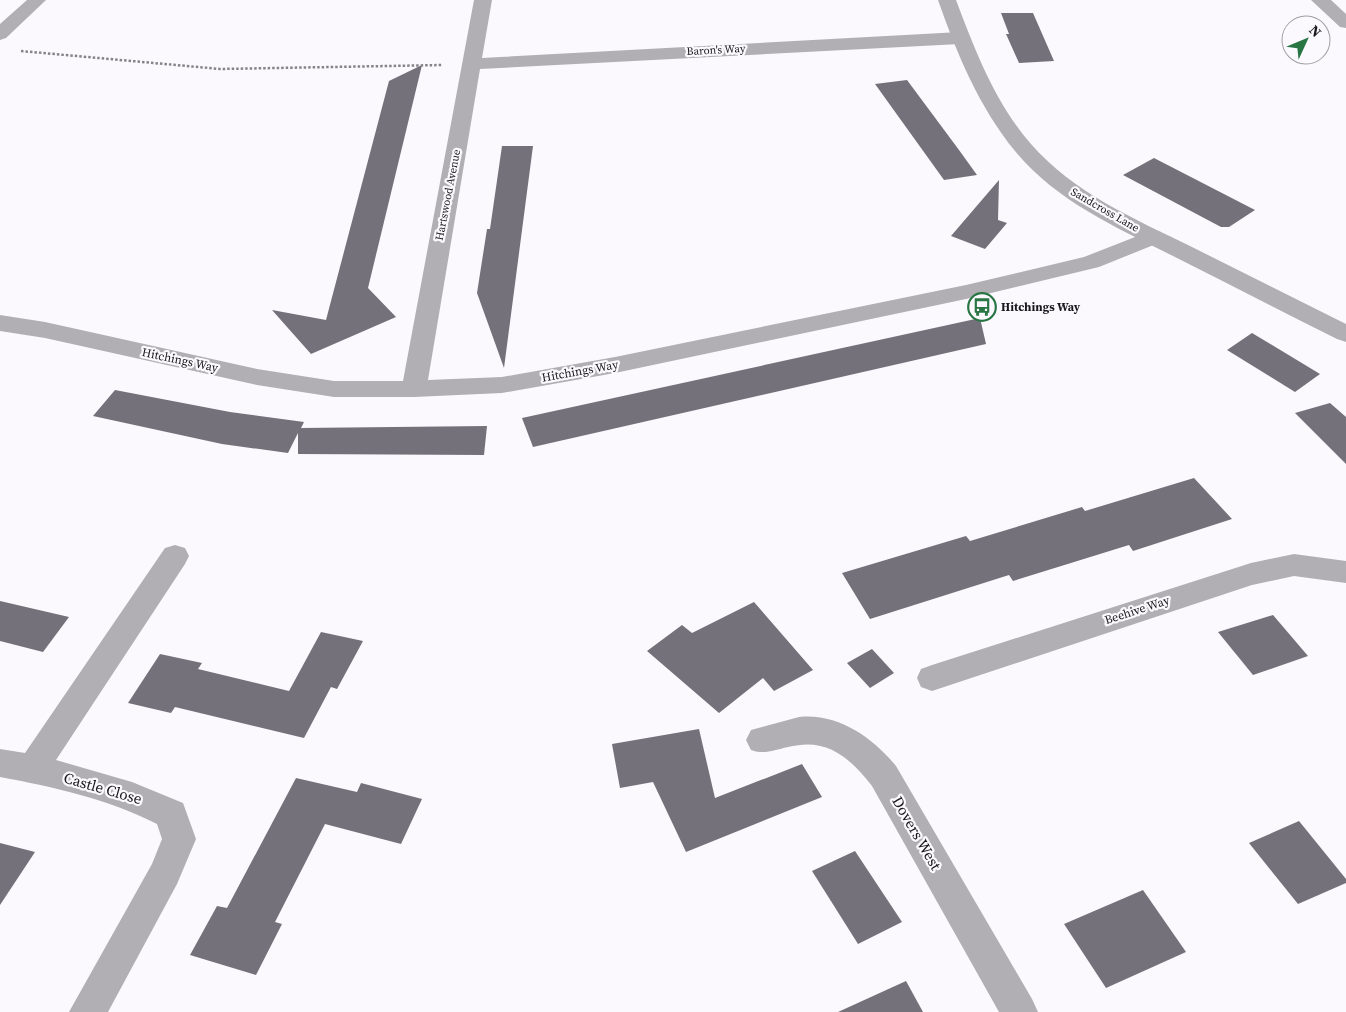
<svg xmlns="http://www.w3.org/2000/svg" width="1346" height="1012" viewBox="0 0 1346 1012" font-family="'Source Serif 4',serif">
<rect width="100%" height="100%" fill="#fbf9fe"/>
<g fill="#75717b">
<polygon points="1001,13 1033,13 1054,61 1019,63 1006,34 1009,34"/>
<polygon points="422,65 368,288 396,317 311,354 272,310 326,320 389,81"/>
<polygon points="907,80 959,150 977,175 944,180 875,84"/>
<polygon points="502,146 533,146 504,368 477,293 487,229 490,229"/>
<polygon points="1154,158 1255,210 1229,227 1221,227 1123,175"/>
<polygon points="999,180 998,220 1007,223 985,249 951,236"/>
<polygon points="980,318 986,344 533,447 522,418"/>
<polygon points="1252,333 1320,374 1295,392 1227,350"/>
<polygon points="115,390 230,412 304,422 301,428 487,426 484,455 298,454 298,433 288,453 222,444 93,416"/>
<polygon points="1330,403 1346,417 1346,464 1295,413"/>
<polygon points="1194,478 1232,519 1133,551 1129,545 1013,581 1009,575 870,619 842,573 966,536 970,541 1082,507 1085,511"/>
<polygon points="0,601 69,617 43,652 0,641"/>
<polygon points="754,602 813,670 774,691 763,678 719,713 647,651 682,625 692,633"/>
<polygon points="1273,615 1308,656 1253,675 1218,632"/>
<polygon points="321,632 363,641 337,689 331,687 304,738 175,707 171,713 128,703 160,654 202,663 198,669 289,691"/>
<polygon points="872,649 894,673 870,688 847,663"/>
<polygon points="699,729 715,798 802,764 822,797 686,852 653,782 620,788 612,744"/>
<polygon points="296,778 357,792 361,783 422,799 401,844 325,824 275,922 282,924 256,975 190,955 217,906 227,908"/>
<polygon points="1299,821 1346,879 1346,883 1298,904 1249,843"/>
<polygon points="0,843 35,852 0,905"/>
<polygon points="855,851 902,922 858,944 812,871"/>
<polygon points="1143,890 1186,952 1106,988 1064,924"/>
<polygon points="906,981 923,1012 838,1012"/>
</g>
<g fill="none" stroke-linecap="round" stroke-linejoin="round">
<polyline stroke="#858388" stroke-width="2.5" stroke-dasharray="2.5 2" stroke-linecap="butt" points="21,51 220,69 443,65"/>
<g fill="#b1afb4" fill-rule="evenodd">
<polygon points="27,0 46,0 6,38 0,40 0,24"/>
<polygon points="474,0 492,0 482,58 960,32 967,34 969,38 967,42 960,44 480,69 428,380 502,377 615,357 966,285 1084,257 1153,230 1161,232 1164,237 1161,242 1099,267 966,299 615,373 502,393 414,397 334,397 257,385 45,338 0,331 0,315 45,322 257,369 334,381 403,381"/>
<polygon points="1311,0 1331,0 1346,14 1346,28 1340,27"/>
<path d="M175,545l10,3 4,8 -4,8 -129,196 76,22 51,21 13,36 -19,45 -69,128h-39l83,-148 10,-25 -5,-15c-49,-25 -103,-37 -157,-47v-28l25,4 140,-205z"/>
<polygon points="1294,554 1346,561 1346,583 1294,576 1252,585 932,691 921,687 917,678 921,669 932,665 1251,563"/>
<path d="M799,717c39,-4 73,20 97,49l136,233 6,13h-39l-127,-226c-23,-29 -45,-49 -84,-39 -14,3 -23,8 -37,3l-5,-10 5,-10z"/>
</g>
<path fill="#b1afb4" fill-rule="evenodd" d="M938,0h18c19,50 39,103 75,144 43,49 102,74 159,102 52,26 104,52 156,78v18l-9,-3c-54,-27 -108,-55 -162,-82 -57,-29 -118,-55 -160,-106 -36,-44 -58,-97 -77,-151z"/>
</g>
<defs>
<symbol id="bus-ring" viewBox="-11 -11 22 22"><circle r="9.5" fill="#fbf9fe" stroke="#297544" stroke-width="1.5"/><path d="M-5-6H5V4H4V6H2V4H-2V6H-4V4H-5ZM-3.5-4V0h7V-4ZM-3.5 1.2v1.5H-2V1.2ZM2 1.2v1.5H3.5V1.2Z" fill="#297544"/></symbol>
</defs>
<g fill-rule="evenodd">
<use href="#bus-ring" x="966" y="291" width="32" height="32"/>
</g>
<g text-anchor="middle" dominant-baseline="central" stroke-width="4.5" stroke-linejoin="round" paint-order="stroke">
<g font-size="11" fill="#19171b" stroke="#fbf9fe">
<text transform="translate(716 50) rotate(-3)">Baron's Way</text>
<text transform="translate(448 195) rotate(-79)">Hartswood Avenue</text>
<text transform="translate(1105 210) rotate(30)">Sandcross Lane</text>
</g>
<g font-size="12" font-weight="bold" fill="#19171b" stroke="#fbf9fe" text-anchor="start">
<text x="1001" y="307">Hitchings Way</text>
</g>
<g font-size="12" fill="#19171b" stroke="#fbf9fe">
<text transform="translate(180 360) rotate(12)">Hitchings Way</text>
<text transform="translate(580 371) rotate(-10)">Hitchings Way</text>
<text transform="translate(1137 610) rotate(-18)">Beehive Way</text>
</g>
<g font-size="15" fill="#19171b" stroke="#fbf9fe">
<text transform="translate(103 788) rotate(16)">Castle Close</text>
<text transform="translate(917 833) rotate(60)">Dovers West</text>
</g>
</g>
<g transform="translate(1306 40) rotate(46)"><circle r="24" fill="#fbf9fe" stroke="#a19fa3"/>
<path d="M0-4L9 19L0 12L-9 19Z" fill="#297544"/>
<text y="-8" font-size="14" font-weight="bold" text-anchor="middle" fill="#19171b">N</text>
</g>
</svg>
